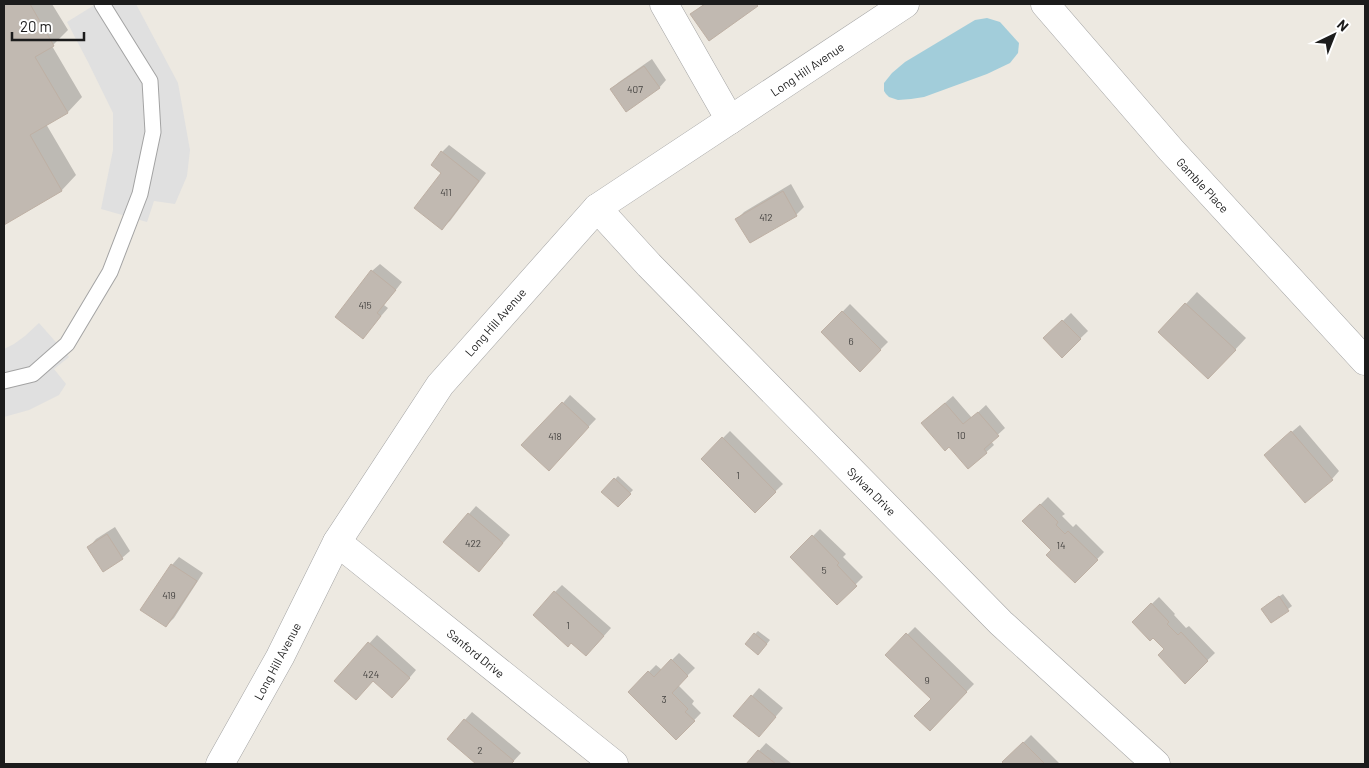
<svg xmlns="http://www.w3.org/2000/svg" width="1369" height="768" viewBox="0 0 1369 768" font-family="Barlow,sans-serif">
<rect width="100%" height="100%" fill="#ede9e1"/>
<g fill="#e0e0e0">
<polygon points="96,4 136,4 178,83 190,150 187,176 175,204 154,201 147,222 101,209 113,150 113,113 88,62 67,22"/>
<polygon points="39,323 69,357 54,369 66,384 59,395 29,410 4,417 4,349 14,344 25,336"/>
</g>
<polygon fill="#a2cdda" points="987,18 1000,22 1019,43 1018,53 1010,63 987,74 924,97 911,99 898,100 889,97 886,94 884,91 884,83 892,73 905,62 975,20"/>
<g fill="#0003">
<polygon points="4,4 52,4 68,30 52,46 82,97 68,112 46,124 76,175 62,190 4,224"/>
<polygon points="704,4 759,4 710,40 692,14"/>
<polygon points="652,59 666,80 659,88 611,89 619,82"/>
<polygon points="449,145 486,173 450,221 442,228 443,173 442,152"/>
<polygon points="791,184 804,207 796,215 751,242 737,219 744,212"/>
<polygon points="380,264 402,282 384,305 388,308 363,337 372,271"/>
<polygon points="1197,292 1246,338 1220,366 1160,332"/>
<polygon points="850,304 888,342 860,370 823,332"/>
<polygon points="1071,313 1088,331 1062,356 1045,338"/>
<polygon points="570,395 596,419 556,461 563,403"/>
<polygon points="953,396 972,418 986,405 1005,428 991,441 994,445 969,468 930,416"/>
<polygon points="1300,425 1339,471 1332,479 1273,448"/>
<polygon points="730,431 783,484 755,511 702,459"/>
<polygon points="618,476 633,490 618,506 603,492"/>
<polygon points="1048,497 1065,514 1062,516 1073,527 1076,524 1104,552 1075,582 1052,549 1024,521"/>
<polygon points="476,506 510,535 486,563 469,514"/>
<polygon points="115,527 130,551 122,558 89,547 96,539"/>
<polygon points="820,529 846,554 843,557 863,577 837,603 792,557"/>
<polygon points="179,557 203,573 174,618 166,626 172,565"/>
<polygon points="562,585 611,628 594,647 555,592"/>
<polygon points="1283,594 1292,606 1271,622 1266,605"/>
<polygon points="1159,597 1175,614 1174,615 1186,628 1189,626 1215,653 1185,682 1166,649 1153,636 1133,622"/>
<polygon points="915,627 974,684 930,729 933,699 887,655"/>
<polygon points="758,631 770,640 762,650 755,634"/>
<polygon points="377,635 416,670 400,689 374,679 335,681"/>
<polygon points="679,653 695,668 678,685 694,701 692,704 701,713 676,739 629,692 656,665 662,670"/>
<polygon points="759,688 783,708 766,728 752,696"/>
<polygon points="472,712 521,753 511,764 478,764 448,739"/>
<polygon points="1031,735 1060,764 1006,764 1004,762"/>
<polygon points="766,743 792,764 747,764"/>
</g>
<g fill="#c1b9b1" stroke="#beb0a4">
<polygon points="4,4 30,4 54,46 35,57 68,113 30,135 62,191 4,225"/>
<polygon points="705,4 756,4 758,6 709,41 690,14"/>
<polygon points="644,66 660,88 626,112 610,89"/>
<polygon points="441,151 479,181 442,230 414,208 441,173 431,165"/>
<polygon points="783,191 797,216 750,243 735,219"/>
<polygon points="371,270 396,290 377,313 381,316 363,339 335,317"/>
<polygon points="1185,303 1236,350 1208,379 1158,332"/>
<polygon points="842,311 881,350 860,372 821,332"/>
<polygon points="1062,320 1081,339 1062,358 1043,338"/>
<polygon points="562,402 589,427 549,471 521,445"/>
<polygon points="945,403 963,424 978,412 999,436 984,449 987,453 968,469 949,447 945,451 921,423"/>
<polygon points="1291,431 1333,480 1305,503 1264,455"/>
<polygon points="722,437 776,492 755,513 701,459"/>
<polygon points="614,478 631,494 618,507 601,492"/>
<polygon points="1040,504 1058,522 1056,525 1065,534 1068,531 1098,560 1075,583 1046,555 1051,550 1022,521"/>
<polygon points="468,513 503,543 479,572 443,542"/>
<polygon points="107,534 123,559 103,572 87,547"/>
<polygon points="812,535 839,563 837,565 857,586 837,605 790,557"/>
<polygon points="171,564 197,581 166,627 140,610"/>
<polygon points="554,591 604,636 586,656 571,643 568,647 533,615"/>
<polygon points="1279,596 1289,611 1271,623 1261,609"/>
<polygon points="1151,603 1169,622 1167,624 1178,635 1181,632 1208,661 1185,684 1158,655 1164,649 1153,638 1150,641 1132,622"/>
<polygon points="754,633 767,644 758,655 745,644"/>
<polygon points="906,633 967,692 930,731 914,716 931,699 885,655"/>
<polygon points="368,642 410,678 392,698 373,681 356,700 334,681"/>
<polygon points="671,659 688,676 672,693 688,709 685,712 695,721 676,740 628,692 648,671 654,677"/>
<polygon points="751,695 776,717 759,737 733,716"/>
<polygon points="464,719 514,761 511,764 476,764 447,739"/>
<polygon points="1023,742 1045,764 1004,764 1002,762"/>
<polygon points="758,750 776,764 746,764"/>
</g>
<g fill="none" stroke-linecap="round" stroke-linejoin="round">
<defs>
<polyline id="service" points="4,381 33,374 67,344 110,272 140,194 153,132 150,81 102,4"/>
<g id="minor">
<polyline points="664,4 730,120"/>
<polyline points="1045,4 1171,150 1365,361"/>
<polyline points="597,208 649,265 1001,623 1156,764"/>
<polyline points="337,542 614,764"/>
</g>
<polyline id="tertiary" points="220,764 280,657 337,542 440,385 597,208 905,4"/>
</defs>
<use href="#service" stroke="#a3a3a3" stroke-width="17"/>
<use href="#minor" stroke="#a3a3a3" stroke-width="29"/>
<use href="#tertiary" stroke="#a3a3a3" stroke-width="29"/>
<use href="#service" stroke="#fff" stroke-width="15"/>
<use href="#minor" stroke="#fff" stroke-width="28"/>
<use href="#tertiary" stroke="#fff" stroke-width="28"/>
</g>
<g text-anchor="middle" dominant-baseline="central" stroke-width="5" stroke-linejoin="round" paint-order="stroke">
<g font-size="10" fill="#454341">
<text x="635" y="89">407</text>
<text x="446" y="192">411</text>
<text x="766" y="217">412</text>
<text x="365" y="305">415</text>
<text x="851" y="341">6</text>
<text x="961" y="435">10</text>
<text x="555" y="436">418</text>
<text x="738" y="475">1</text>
<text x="473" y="543">422</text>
<text x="1061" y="545">14</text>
<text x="824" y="570">5</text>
<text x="169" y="595">419</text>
<text x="568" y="625">1</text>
<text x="371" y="674">424</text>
<text x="927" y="680">9</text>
<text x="664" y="699">3</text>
<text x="480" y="750">2</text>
</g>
<g font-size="12" fill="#1c1c1c" stroke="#fff">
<text transform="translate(807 69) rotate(-34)">Long Hill Avenue</text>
<text transform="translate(1203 185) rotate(47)">Gamble Place</text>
<text transform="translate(495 322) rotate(-49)">Long Hill Avenue</text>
<text transform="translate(872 491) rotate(45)">Sylvan Drive</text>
<text transform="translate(476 653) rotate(39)">Sanford Drive</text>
<text transform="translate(277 661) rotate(-62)">Long Hill Avenue</text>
</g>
</g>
<rect width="1369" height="768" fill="none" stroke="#1c1c1c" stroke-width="10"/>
<g transform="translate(1334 35) rotate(43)" stroke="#ffffff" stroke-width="4" paint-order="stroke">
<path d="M0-4L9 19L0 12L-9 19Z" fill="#1c1c1c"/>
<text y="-8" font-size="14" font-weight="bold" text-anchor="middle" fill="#1c1c1c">N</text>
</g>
<path d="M12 32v8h72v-8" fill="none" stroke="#1c1c1c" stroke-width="2.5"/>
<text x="20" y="32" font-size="15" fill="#1c1c1c" stroke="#ffffff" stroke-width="4" paint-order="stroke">20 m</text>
</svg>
